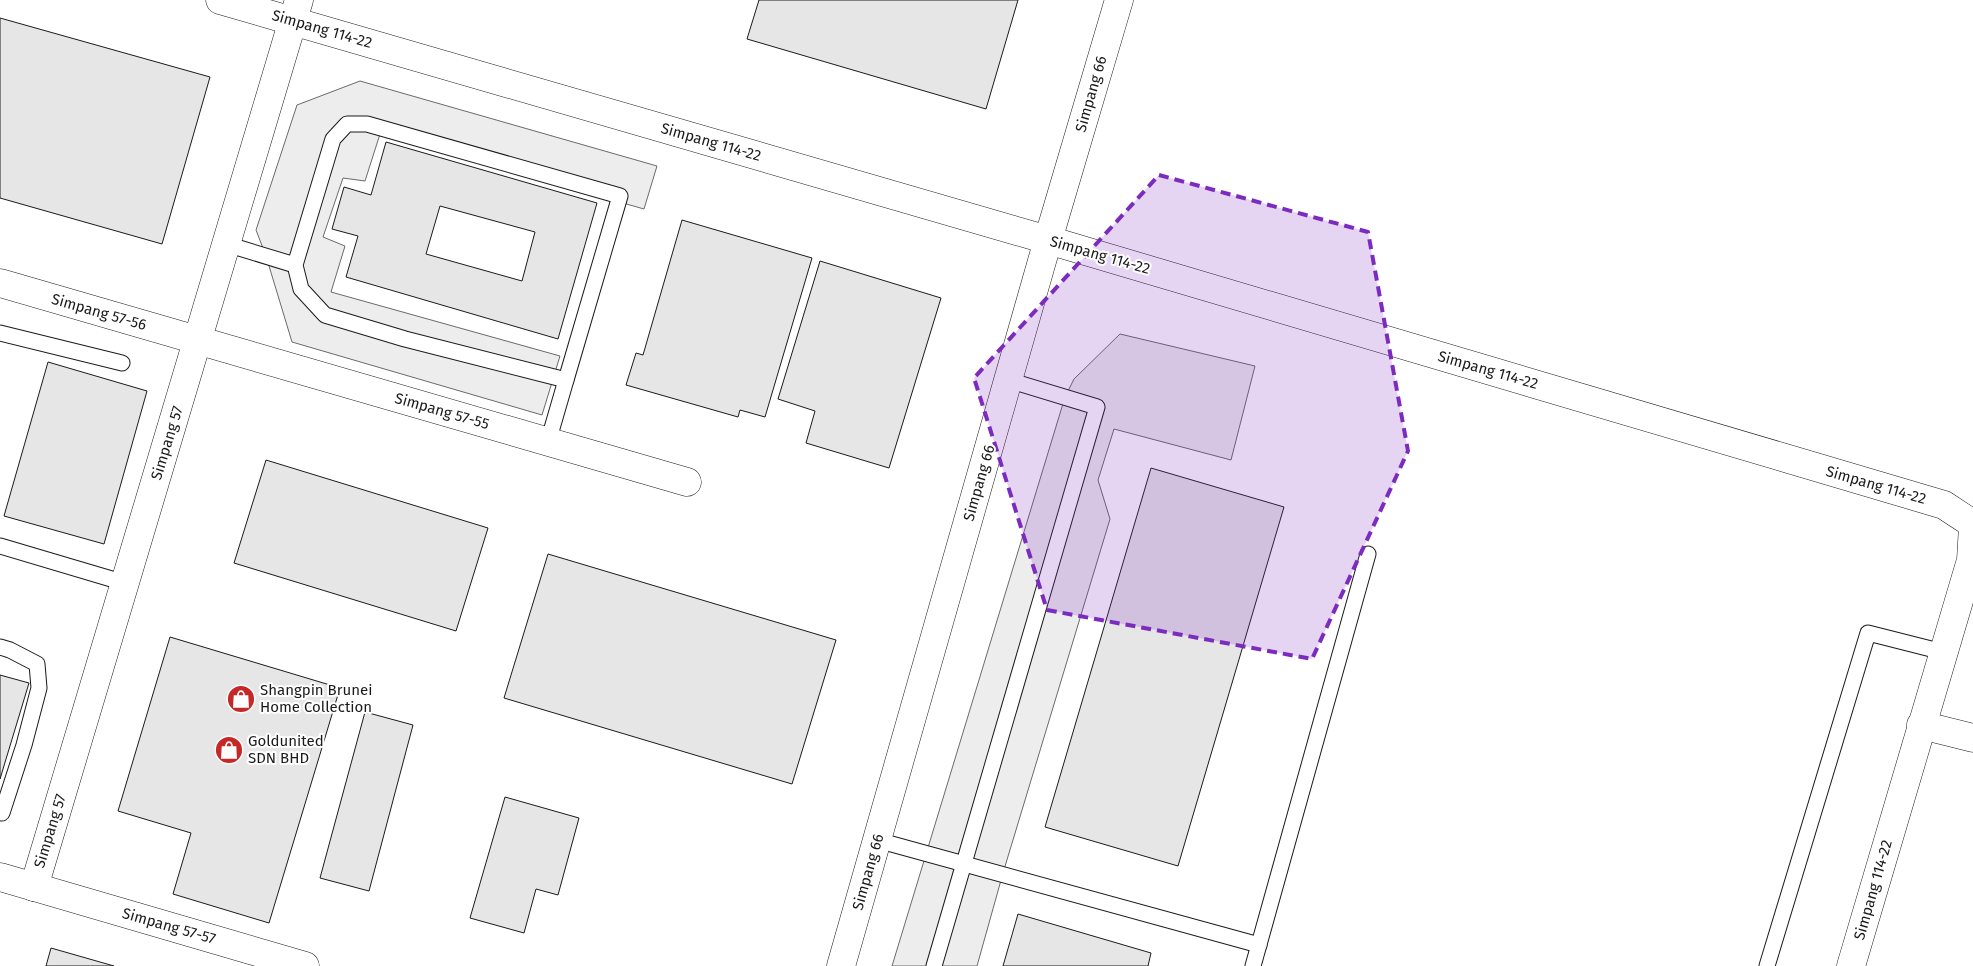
<svg xmlns="http://www.w3.org/2000/svg" width="1973" height="966" viewBox="0 0 1973 966" font-family="'Fira Sans',sans-serif">
<rect width="100%" height="100%" fill="#fff"/>
<g fill="#ededed" stroke="#6a6a6a">
<polygon points="360,81 657,166 644,209 380,134 365,181 343,178 323,237 345,246 331,292 560,356 542,415 292,342 266,256 256,230 297,105"/>
<polygon points="1120,334 1255,366 1231,460 1114,429 1098,480 1110,519 1003,873 977,966 892,966 1065,397 1074,379"/>
</g>
<g fill="#e6e6e6" stroke="#1a1a1a" fill-rule="evenodd">
<polygon points="759,0 1018,0 986,109 747,39"/>
<polygon points="0,18 210,77 162,244 0,198"/>
<path d="M386,142l211,61 -39,136 -212,-62 12,-41 -26,-7 12,-42 27,8zM440,206l95,26 -13,49 -96,-27z"/>
<polygon points="682,220 812,258 765,417 740,410 738,417 626,385 636,353 643,355"/>
<polygon points="820,261 941,298 889,468 806,443 815,411 778,399"/>
<polygon points="48,362 147,391 104,544 4,516"/>
<polygon points="266,460 488,528 456,631 234,563"/>
<polygon points="1151,468 1284,507 1178,866 1045,827"/>
<polygon points="548,554 836,640 792,784 504,698"/>
<polygon points="170,637 340,688 269,923 173,894 191,833 118,811"/>
<polygon points="0,675 29,683 0,779"/>
<polygon points="365,712 413,725 369,891 320,878"/>
<polygon points="505,797 579,818 558,895 536,889 524,933 470,918"/>
<polygon points="1018,914 1151,953 1148,966 1003,966"/>
<polygon points="51,948 114,966 46,966"/>
</g>
<g fill="none" stroke-linecap="round" stroke-linejoin="round">
<defs>
<g id="lane">
<polyline points="226,244 295,265 301,289 325,315 405,339 566,380 620,196 367,124 347,124 333,139 295,265"/>
<polyline points="0,333 122,363"/>
<polyline points="548,442 566,380"/>
<polyline points="0,546 125,583"/>
<polyline points="0,647 10,650 37,664 39,688 24,745 2,813"/>
<polyline points="877,840 1259,945"/>
<polyline points="934,966 1097,407 1008,380"/>
<polyline points="1253,966 1368,554"/>
<polyline points="1767,966 1868,633 1943,652"/>
</g>
<g id="street">
<polyline points="220,0 1048,240 1944,505 1973,524"/>
<polyline points="0,283 687,482"/>
<polyline points="1921,725 1973,738"/>
<polyline points="0,877 305,966"/>
<polyline points="34,887 299,0"/>
<polyline points="841,966 1048,240 1119,0"/>
<polyline points="1851,966 1971,560 1973,526"/>
</g>
</defs>
<use href="#lane" stroke="#1a1a1a" stroke-width="17"/>
<use href="#street" stroke="#1a1a1a" stroke-width="29"/>
<use href="#lane" stroke="#fff" stroke-width="15"/>
<use href="#street" stroke="#fff" stroke-width="28"/>
</g>
<path fill="#7b2cbf" fill-opacity="0.2" stroke="#7b2cbf" stroke-width="4" stroke-dasharray="10 6" stroke-linejoin="round" d="M1159,175l209,57 40,219 -96,208 -265,-49 -73,-232z"/>
<defs>
<symbol id="shop-disc" viewBox="-11 -11 22 22"><circle r="9.5" fill="#c62828" stroke="#fff"/><path d="M-5-2.5h2.3a2.7 3.5 0 0 1 5.4 0H5L5.5 6h-11ZM-1.5-2.5h3a1.5 2.3 0 0 0-3 0Z" fill="#fff"/></symbol>
</defs>
<g fill-rule="evenodd">
<use href="#shop-disc" x="225" y="683" width="32" height="32"/>
<use href="#shop-disc" x="213" y="734" width="32" height="32"/>
</g>
<g text-anchor="middle" dominant-baseline="central" stroke-width="4" stroke-linejoin="round" paint-order="stroke">
<g font-size="15" fill="#1a1a1a" stroke="#fff">
<text transform="translate(322 29) rotate(16)">Simpang 114-22</text>
<text transform="translate(1091 94) rotate(-74)">Simpang 66</text>
<text transform="translate(711 142) rotate(16)">Simpang 114-22</text>
<text transform="translate(1100 255) rotate(16)">Simpang 114-22</text>
<text transform="translate(99 312) rotate(16)">Simpang 57-56</text>
<text transform="translate(1488 370) rotate(16)">Simpang 114-22</text>
<text transform="translate(442 411) rotate(16)">Simpang 57-55</text>
<text transform="translate(167 443) rotate(-73)">Simpang 57</text>
<text transform="translate(979 483) rotate(-74)">Simpang 66</text>
<text transform="translate(1876 485) rotate(16)">Simpang 114-22</text>
<text transform="translate(50 831) rotate(-73)">Simpang 57</text>
<text transform="translate(868 872) rotate(-74)">Simpang 66</text>
<text transform="translate(1873 890) rotate(-74)">Simpang 114-22</text>
<text transform="translate(169 926) rotate(16)">Simpang 57-57</text>
</g>
<g font-size="15" fill="#1a1a1a" stroke="#fff" text-anchor="start">
<text x="260" y="690">Shangpin Brunei<tspan x="260" dy="17">Home Collection</tspan></text>
<text x="248" y="741">Goldunited<tspan x="248" dy="17">SDN BHD</tspan></text>
</g>
</g>
</svg>
